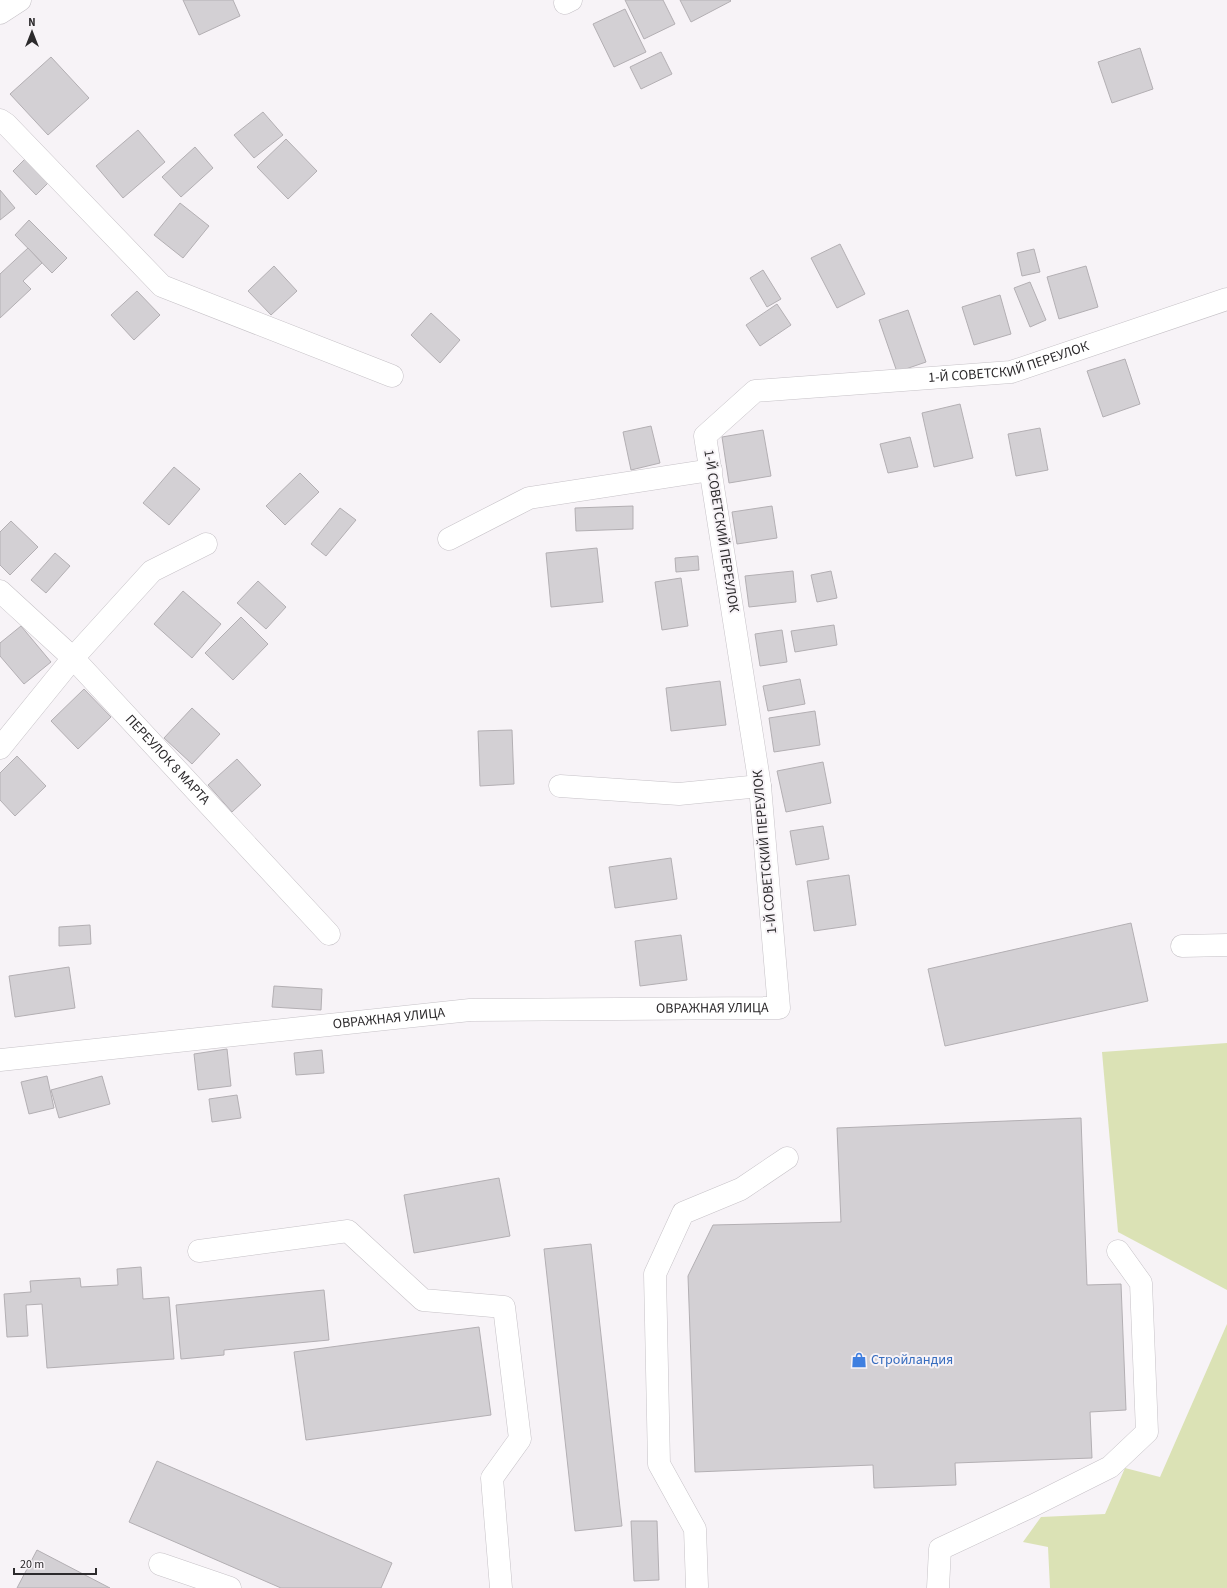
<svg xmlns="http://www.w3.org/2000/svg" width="1227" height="1588" viewBox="0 0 1227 1588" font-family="'Source Sans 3',sans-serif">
<rect width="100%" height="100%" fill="#f7f3f7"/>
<g fill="#dbe2b5">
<polygon points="1227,1043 1227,1290 1118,1232 1102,1052"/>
<polygon points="1227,1324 1227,1588 1050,1588 1048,1547 1023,1542 1041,1517 1105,1514 1125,1468 1160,1477"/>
</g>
<g fill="#d3d0d4" stroke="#b3afb3">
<polygon points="183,0 233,0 240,16 199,35"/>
<polygon points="625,0 663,0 675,24 644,39"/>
<polygon points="680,0 730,0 731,1 691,22"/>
<polygon points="625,9 646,52 614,67 593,24"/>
<polygon points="1140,48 1153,89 1112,103 1098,62"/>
<polygon points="661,52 672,74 641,89 630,67"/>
<polygon points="51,57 89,98 48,135 10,94"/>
<polygon points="263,112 283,135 254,158 234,135"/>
<polygon points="138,130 165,162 123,198 96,166"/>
<polygon points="286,139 317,171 288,199 257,167"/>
<polygon points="195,147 213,168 181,197 162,177"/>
<polygon points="31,153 55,176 36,195 13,171"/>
<polygon points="0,190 15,208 0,220"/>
<polygon points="180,203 209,226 183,258 154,235"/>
<polygon points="29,220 67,258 52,273 15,235"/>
<polygon points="840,244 865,294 837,308 811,258"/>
<polygon points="28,248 42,263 23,281 31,289 0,318 0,274"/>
<polygon points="1034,249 1040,272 1022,276 1017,253"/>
<polygon points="274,266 297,291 271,315 248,291"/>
<polygon points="1086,266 1098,307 1059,319 1047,277"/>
<polygon points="763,270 781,299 767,307 750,278"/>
<polygon points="1030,282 1046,320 1030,327 1014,288"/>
<polygon points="137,291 160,315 134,340 111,315"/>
<polygon points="1000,295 1011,334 974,345 962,307"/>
<polygon points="777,304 791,325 760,346 746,325"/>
<polygon points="908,310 926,362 897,372 879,320"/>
<polygon points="431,313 460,340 440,363 411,335"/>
<polygon points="1125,359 1140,404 1103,417 1087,371"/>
<polygon points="960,404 973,458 934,467 922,413"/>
<polygon points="651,426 660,463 631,470 623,432"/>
<polygon points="1040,428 1048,470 1016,476 1008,434"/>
<polygon points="763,430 771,476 729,483 722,437"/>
<polygon points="910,437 918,467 888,473 880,444"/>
<polygon points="174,467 200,489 169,525 143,503"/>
<polygon points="300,473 319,492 285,525 266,506"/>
<polygon points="633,506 633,529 576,531 575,508"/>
<polygon points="772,506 777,538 737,544 732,512"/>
<polygon points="340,508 356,520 326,556 311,544"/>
<polygon points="11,521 38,547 10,575 0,565 0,532"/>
<polygon points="597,548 603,602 551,607 546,553"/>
<polygon points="55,553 70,566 46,593 31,580"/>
<polygon points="698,556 699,570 676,572 675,558"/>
<polygon points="793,571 796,602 749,607 745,576"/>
<polygon points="831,571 837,598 817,602 811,575"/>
<polygon points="681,578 688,626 662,630 655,582"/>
<polygon points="258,581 286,607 266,629 237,603"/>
<polygon points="183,591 221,624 192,658 154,624"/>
<polygon points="241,617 268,644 233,680 205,653"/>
<polygon points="834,625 837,645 795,652 791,631"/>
<polygon points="21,626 51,662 24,684 0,656 0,643"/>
<polygon points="782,630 787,662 760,666 755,634"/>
<polygon points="800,679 805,704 768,711 763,686"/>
<polygon points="720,681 726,725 671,731 666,688"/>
<polygon points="84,689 111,717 78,749 51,721"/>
<polygon points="192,708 220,734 192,764 164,738"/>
<polygon points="815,711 820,745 774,752 769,718"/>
<polygon points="512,730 514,784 480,786 478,731"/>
<polygon points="17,756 46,786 15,816 0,800 0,773"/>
<polygon points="237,759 261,785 232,812 208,785"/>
<polygon points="823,762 831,803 786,812 777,771"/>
<polygon points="823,826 829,859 796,865 790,831"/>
<polygon points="671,858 677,899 615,908 609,867"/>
<polygon points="849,875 856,925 814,931 807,881"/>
<polygon points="1131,923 1148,1001 945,1046 928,969"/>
<polygon points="90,925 91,944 59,946 59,927"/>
<polygon points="681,935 687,980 640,986 635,941"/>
<polygon points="69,967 75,1008 15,1017 9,976"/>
<polygon points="274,986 322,989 321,1010 272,1007"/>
<polygon points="227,1049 231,1086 198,1090 194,1054"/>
<polygon points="322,1050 324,1073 296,1075 294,1053"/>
<polygon points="47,1076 54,1108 29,1114 21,1082"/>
<polygon points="102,1076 110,1104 59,1118 51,1090"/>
<polygon points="237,1095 241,1118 212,1122 209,1099"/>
<polygon points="1081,1118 1087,1285 1121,1284 1126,1410 1090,1412 1092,1458 955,1463 956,1485 874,1488 873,1465 695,1472 688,1276 713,1225 841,1222 837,1128"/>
<polygon points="499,1178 510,1236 414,1253 404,1195"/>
<polygon points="591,1244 622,1526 575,1531 544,1249"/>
<polygon points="141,1267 143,1299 169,1297 174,1359 47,1368 42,1304 26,1305 28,1336 7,1337 4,1294 31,1292 30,1281 80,1278 81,1287 118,1285 117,1269"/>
<polygon points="324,1290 329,1340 224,1350 224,1355 181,1359 176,1305"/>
<polygon points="479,1327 491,1415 306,1440 294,1352"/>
<polygon points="157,1461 392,1563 381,1588 281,1588 129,1522"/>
<polygon points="631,1521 657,1521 659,1580 634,1581"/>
<polygon points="37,1550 108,1587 110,1588 17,1588"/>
</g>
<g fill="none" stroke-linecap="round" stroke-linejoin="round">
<defs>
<g id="minor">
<polyline points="565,3 571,0"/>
<polyline points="0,120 6,124 162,286 392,376"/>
<polyline points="449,539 529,498 711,470"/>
<path id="s1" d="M0,591l73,67 256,276"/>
<polyline points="0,748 73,658 152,571 206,544"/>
<polyline points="560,786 679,794 760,786"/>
<polyline points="1182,946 1227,945"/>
<path id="s2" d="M0,1060l470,-50 309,-2 -19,-222 -55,-350 50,-45 256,-19 216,-73"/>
<polyline points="199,1251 348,1231 423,1300 504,1307 520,1439 492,1478 501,1588"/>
<polyline points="160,1564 230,1588"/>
<polyline points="697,1586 695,1529 659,1464 655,1274 683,1213 741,1189 787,1158"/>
<polyline points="938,1588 940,1549 1032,1506 1110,1467 1147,1432 1141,1283 1118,1251"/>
</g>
<polyline id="major" points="0,13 20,0"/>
</defs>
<use href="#minor" stroke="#c6c2c7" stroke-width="23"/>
<use href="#major" stroke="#c6c2c7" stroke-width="23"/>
<use href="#minor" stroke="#fff" stroke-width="22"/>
<use href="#major" stroke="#fff" stroke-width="22"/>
</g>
<defs>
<symbol id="shop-bare" viewBox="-9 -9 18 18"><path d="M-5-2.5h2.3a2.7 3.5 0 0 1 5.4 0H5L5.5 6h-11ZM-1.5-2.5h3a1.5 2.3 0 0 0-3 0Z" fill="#3f7fe0" stroke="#f7f3f7" stroke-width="2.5" paint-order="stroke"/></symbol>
</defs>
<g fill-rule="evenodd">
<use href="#shop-bare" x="848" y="1349" width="22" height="22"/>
</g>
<g text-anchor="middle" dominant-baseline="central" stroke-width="4" stroke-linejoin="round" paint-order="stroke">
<g font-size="14" fill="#2c2a2c" stroke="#f7f3f7">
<text stroke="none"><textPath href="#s2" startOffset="1682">1-Й СОВЕТСКИЙ ПЕРЕУЛОК</textPath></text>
<text transform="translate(721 531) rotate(81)">1-Й СОВЕТСКИЙ ПЕРЕУЛОК</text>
<text stroke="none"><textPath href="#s1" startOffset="238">ПЕРЕУЛОК 8 МАРТА</textPath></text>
<text transform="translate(765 852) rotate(-95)">1-Й СОВЕТСКИЙ ПЕРЕУЛОК</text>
<text stroke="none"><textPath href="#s2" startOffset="715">ОВРАЖНАЯ УЛИЦА</textPath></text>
<text stroke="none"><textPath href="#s2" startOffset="391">ОВРАЖНАЯ УЛИЦА</textPath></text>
</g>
<g font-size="14" fill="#366cbe" stroke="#f7f3f7" text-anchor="start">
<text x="871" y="1360">Стройландия</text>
</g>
</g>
<g transform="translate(32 32)" stroke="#f7f3f7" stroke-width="3" paint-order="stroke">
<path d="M0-3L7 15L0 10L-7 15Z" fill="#2c2a2c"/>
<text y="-6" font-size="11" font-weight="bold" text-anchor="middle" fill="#2c2a2c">N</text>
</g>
<path d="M14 1568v6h82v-6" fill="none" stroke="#2c2a2c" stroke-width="2"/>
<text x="20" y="1568" font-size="12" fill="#2c2a2c" stroke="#f7f3f7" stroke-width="3" paint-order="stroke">20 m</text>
</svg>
